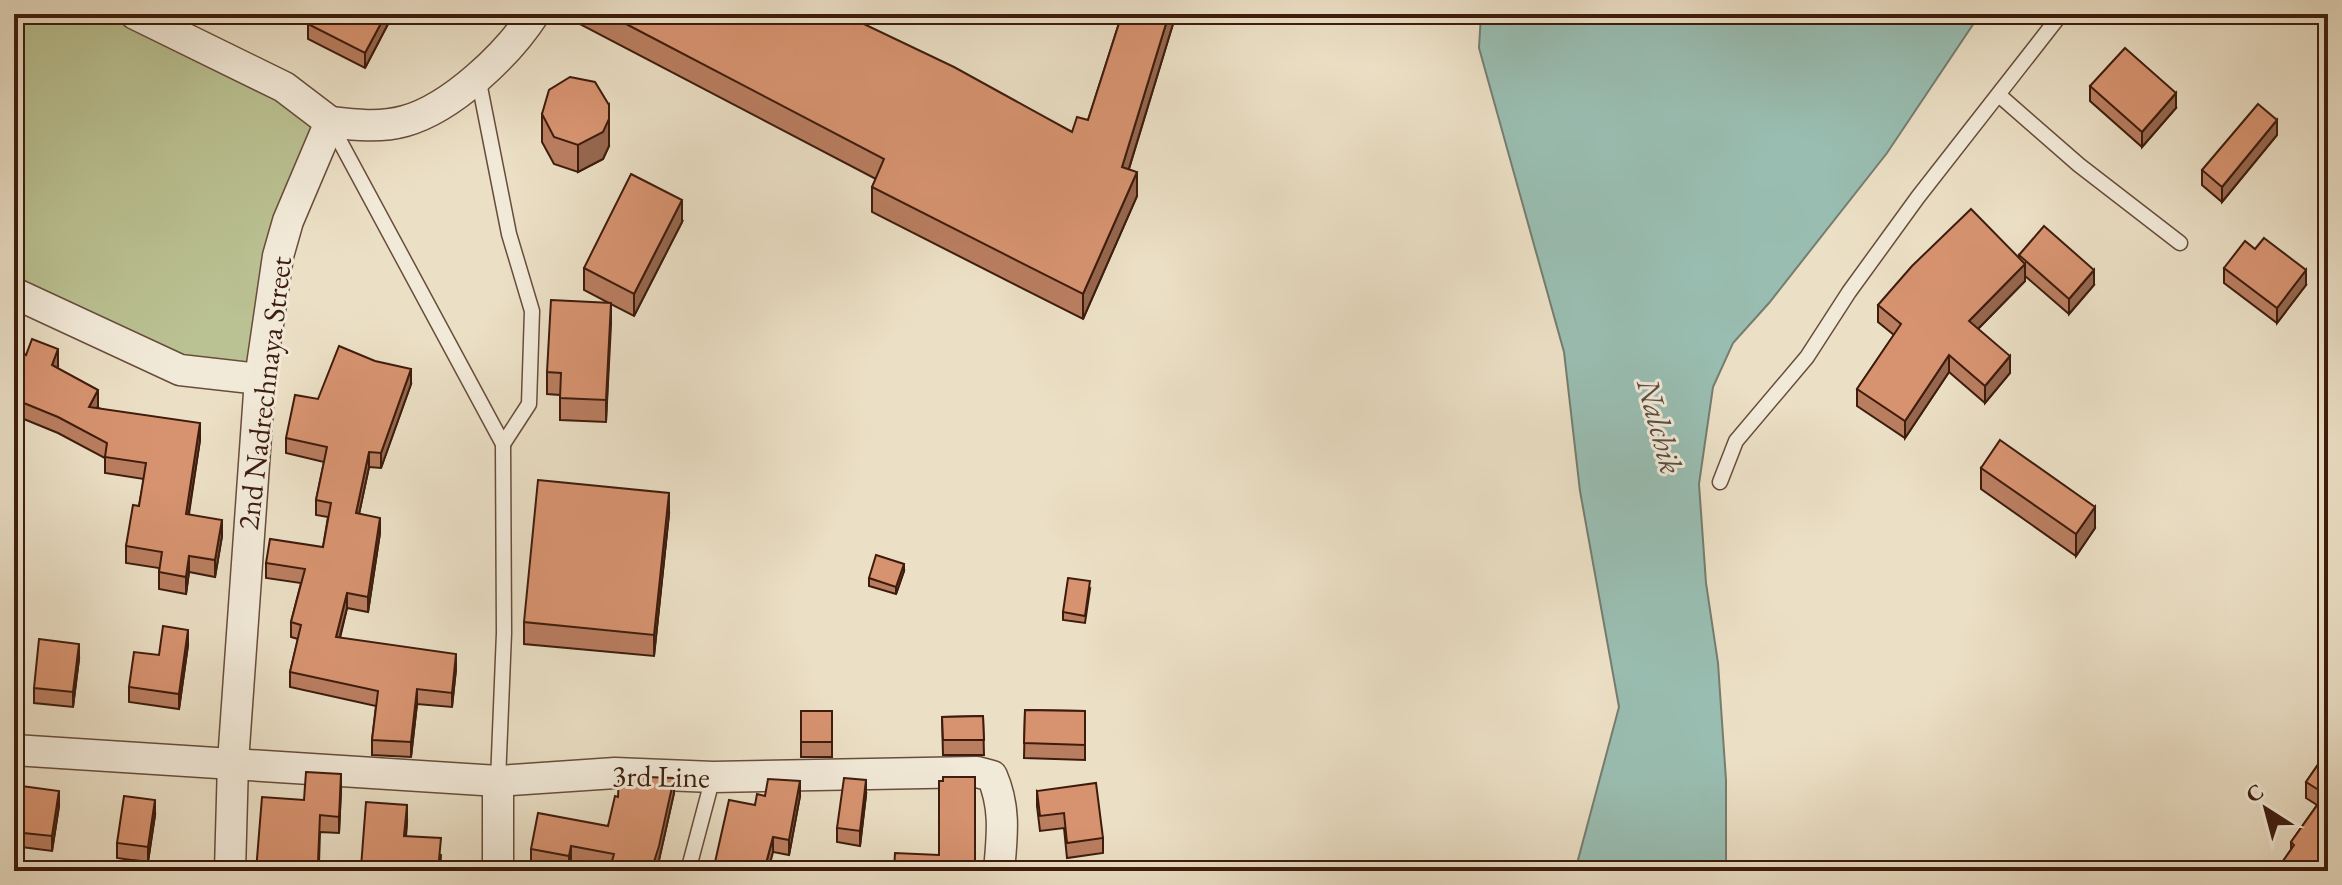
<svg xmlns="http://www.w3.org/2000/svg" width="2342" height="885" viewBox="0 0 2342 885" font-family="'EB Garamond',serif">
<rect width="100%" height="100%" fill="#ebdfc5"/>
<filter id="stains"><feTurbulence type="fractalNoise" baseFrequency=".0025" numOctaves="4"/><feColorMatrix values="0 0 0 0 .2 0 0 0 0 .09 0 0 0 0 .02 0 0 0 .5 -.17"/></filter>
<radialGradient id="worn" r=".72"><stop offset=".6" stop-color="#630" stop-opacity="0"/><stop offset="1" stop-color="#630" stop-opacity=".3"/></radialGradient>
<polygon fill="#bac192" stroke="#7c6e50" stroke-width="2" points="14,14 135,14 330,122 260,379 202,374 14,293"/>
<polygon fill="#99bdb1" stroke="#757d6f" stroke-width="2" points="1481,14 1980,14 1887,153 1769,303 1733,343 1713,387 1699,484 1706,583 1718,663 1726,780 1726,871 1575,871 1619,707 1580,491 1564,352 1479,48"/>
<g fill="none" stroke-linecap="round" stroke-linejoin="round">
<defs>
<g id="lane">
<polyline points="478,77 509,234 532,311 529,404 503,444"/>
<polyline points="2000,96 2079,165 2180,243"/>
<polyline points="330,123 503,444 504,633 498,781"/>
<polyline points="1720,482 1736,441 1807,357 1849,292 1918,197 2061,14"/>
<polyline points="688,871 713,777"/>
</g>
<g id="street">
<polyline points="135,14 284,87 330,122"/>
<path d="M330,122c25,3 50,6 75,-1 47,-13 103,-67 129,-107"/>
<polyline points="14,293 180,370 260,379"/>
<path d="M14,750l484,31 117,-8 98,4 264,-5 15,4c14,32 10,61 7,95"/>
<polyline points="498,781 498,871"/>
<polyline points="230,871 233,762 260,379 278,256 288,221 330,122"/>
</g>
</defs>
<use href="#lane" stroke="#694d3b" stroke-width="17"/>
<use href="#street" stroke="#694d3b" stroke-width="33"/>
<use href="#lane" stroke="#f2ead9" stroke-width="14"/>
<use href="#street" stroke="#f2ead9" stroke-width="30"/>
</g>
<g fill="#b97e60" stroke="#3e1c0d" stroke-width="2">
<polygon points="388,14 388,24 365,68 308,39 308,24"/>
<polygon points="572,14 844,14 1072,132 1088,120 1119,23 1104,14 1176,14 1129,169 1137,196 1083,319 872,212 872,187 876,179 572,20"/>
<polygon points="2090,86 2176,108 2142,147 2090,101"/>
<polygon points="542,114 609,146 603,159 578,172 554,164 542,142"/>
<polygon points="2277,135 2222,202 2202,185 2202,170"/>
<polygon points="682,222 634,316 611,304 606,422 560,420 560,395 547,394 547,372 609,303 584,290 584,268"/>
<polygon points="2019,255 2094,285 2069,314 2025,276 2025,281 1978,329 2010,373 1985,403 1949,372 1905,438 1857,406 1857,389 1894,335 1878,322 1878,305 2019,257"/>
<polygon points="2224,268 2306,285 2277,323 2224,283"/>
<polygon points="14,349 26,355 58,366 57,368 98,406 98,408 200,440 189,514 222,536 215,577 189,572 186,594 159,589 159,568 126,563 126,546 139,506 144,479 105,473 105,458 58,433 14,415"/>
<polygon points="411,384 381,468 369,467 359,514 380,533 368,612 347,608 340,638 456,669 452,707 417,704 411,757 372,755 372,740 376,706 290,687 290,672 298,639 291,637 291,622 301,583 266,578 266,563 323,547 328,517 316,515 316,500 324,462 286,453 286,438 318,399"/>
<polygon points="1981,468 2095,528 2076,556 1981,489"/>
<polygon points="669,514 654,656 524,644 524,622"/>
<polygon points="904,571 896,594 869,586 869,578"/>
<polygon points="1090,589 1085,623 1063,620 1063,612"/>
<polygon points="188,645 179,709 129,702 129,687 159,655"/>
<polygon points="79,659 73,707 34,703 34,688"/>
<polygon points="1025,710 1085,711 1085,760 1024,758"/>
<rect x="801" y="711" width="31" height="46"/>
<polygon points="983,716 984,755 943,755 942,717"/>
<polygon points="2328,750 2328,871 2283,871 2283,861 2291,850 2291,842 2317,805 2306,798 2306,782"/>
<polygon points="14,785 59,806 52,851 14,846"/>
<polygon points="341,790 339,833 320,832 319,863 361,867 407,822 406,837 441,855 440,871 256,871"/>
<polygon points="1037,791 1103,838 1103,853 1067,858 1064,828 1040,831 1037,806"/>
<polygon points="674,793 659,860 610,869 571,861 569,871 531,864 531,849 608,826 618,797"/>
<polygon points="866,795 860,846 837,842 837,828"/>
<polygon points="765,796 800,796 789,855 773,852"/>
<polygon points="155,815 148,861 177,871 138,861 117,858 117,843"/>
</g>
<g fill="#96674e" stroke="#3e1c0d" stroke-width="2">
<polygon points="386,14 388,14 388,24 365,68 365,53"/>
<polygon points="1169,14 1176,14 1122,191 1122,167"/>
<polygon points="2176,93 2176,108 2142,147 2142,132"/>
<polygon points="609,105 609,146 603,159 578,172 578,145"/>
<polygon points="2277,120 2277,135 2222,202 2222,187"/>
<polygon points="1137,172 1137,196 1083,319 1083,294"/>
<polygon points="682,200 682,222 634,316 634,294"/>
<polygon points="2025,264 2025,281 1969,338 1969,321"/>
<polygon points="2094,270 2094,285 2069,314 2069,299"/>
<polygon points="2306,270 2306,285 2277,323 2277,308"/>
<polygon points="611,303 611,325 606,422 606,400"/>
<polygon points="58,349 58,366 52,382 52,365"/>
<polygon points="1949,355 1949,372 1905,438 1905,421"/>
<polygon points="2010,356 2010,373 1985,403 1985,386"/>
<polygon points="411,369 411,384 381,468 381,453"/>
<polygon points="98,390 98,406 89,423 89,407"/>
<polygon points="200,423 200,440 186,530 186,514"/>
<polygon points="369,452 369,467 356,528 356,513"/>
<polygon points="669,493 669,514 654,656 654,635"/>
<polygon points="2095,507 2095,528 2076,556 2076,534"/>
<polygon points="380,518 380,533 368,612 368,597"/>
<polygon points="222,520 222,536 215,577 215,560"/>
<polygon points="189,556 189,572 186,594 186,577"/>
<polygon points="904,564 904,571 896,594 896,587"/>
<polygon points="347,593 347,608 336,652 336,637"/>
<polygon points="188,630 188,645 179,709 179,694"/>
<polygon points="79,644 79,659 73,707 73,692"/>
<polygon points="456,654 456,669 452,707 452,693"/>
<polygon points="417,689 417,704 411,757 411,742"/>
<polygon points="341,774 341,790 339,833 339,817"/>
<polygon points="674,778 674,793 659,860 656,871 651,871"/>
<polygon points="866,780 866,795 860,846 860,831"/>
<polygon points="800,781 800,796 789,855 789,840"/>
<polygon points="59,791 59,806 52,851 52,836"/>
<polygon points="155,800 155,815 148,862 148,847"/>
<polygon points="407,805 407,822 404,853 404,836"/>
<polygon points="773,837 773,852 768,871 764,871"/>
<polygon points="571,846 571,861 569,871 569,856"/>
</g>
<g fill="#d79370" stroke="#3e1c0d" stroke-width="2">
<polygon points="313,14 386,14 365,53 308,24"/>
<polygon points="607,14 843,14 954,67 1072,132 1077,117 1088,120 1122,14 1169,14 1122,167 1137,172 1083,294 872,187 884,159"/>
<polygon points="2125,48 2176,93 2142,132 2090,86"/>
<polygon points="570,77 595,82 609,105 609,119 603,132 578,145 554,137 542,114 549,90"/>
<polygon points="2258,104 2277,120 2222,187 2202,170"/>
<polygon points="631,174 682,200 634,294 584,268"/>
<polygon points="1971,209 2025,264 1969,321 2010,356 1985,386 1949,355 1905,421 1857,389 1901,324 1878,305 1912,266"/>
<polygon points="2044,226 2094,270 2069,299 2019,255"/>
<polygon points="2264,238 2306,270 2277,308 2224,268 2245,241 2255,249"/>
<polygon points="551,300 611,303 606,400 560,398 561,373 547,372"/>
<polygon points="32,339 58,349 52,365 98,390 89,407 200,423 186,514 222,520 215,560 189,556 186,577 159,572 162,552 126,546 133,505 139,506 146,463 105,457 107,443 58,417 14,399 14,349 26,355"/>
<polygon points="339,346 375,361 411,369 381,453 369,452 356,513 380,518 368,597 347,593 336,637 456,654 452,693 417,689 411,742 372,740 378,691 290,672 301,625 291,622 305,569 266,563 270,539 323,547 331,503 316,500 327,447 286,438 295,395 318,399"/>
<polygon points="2000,440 2095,507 2076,534 1981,468"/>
<polygon points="538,480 669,493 654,635 524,622"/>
<polygon points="876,555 904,564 896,587 869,578"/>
<polygon points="1068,578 1090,581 1085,616 1063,612"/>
<polygon points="163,626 188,630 179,694 129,687 134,652 159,655"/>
<polygon points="39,639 79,644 73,692 34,688"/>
<polygon points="1025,710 1085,711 1085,745 1024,743"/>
<rect x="801" y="711" width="31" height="31"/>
<polygon points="983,716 984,740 943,740 942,717"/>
<polygon points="2328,750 2328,871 2298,871 2283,861 2294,845 2291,842 2325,794 2306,782"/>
<polygon points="306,772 341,774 339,817 320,815 318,863 361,867 366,802 407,805 404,836 441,838 438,871 256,871 262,797 304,800"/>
<polygon points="619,776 674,778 659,846 651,871 609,871 614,854 571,846 569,856 531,849 538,813 608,826 615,796 618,797"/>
<polygon points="943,777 975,777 975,871 894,871 895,853 939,855 939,781 943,781"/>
<polygon points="844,778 866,780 860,831 837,828"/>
<polygon points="768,779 800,781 789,840 773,837 764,871 713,871 729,800 755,805 757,794 765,796"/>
<polygon points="1096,783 1103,838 1067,843 1064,813 1040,816 1037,791"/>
<polygon points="14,785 59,791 52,836 14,832"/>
<polygon points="124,796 155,800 148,847 117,843"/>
<polygon points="130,860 177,864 177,871 129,871"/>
</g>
<g text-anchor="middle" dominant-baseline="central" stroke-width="6" stroke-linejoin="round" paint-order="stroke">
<g font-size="30" fill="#3e1c0d" stroke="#f2ead9">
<text transform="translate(264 393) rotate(-83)">2nd Nadrechnaya Street</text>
<text transform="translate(661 776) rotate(1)">3rd Line</text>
</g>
<g font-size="32" font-style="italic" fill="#594c3e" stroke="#f2ead9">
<text transform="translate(1660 426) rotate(75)">Nalchik</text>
</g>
</g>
<rect width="2342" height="885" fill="none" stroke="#ebdfc5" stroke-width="48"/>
<rect x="16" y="16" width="2310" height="853" fill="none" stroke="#3e1c0d" stroke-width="4"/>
<rect x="24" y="24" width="2294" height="837" fill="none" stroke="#3e1c0d" stroke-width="2"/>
<g transform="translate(2266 809) rotate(324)" stroke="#f2ead9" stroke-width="6" paint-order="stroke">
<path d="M0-6L14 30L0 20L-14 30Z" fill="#3e1c0d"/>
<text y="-12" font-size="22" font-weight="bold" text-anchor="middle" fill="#3e1c0d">С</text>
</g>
<rect width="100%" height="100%" filter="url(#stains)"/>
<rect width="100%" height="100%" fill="url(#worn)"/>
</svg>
